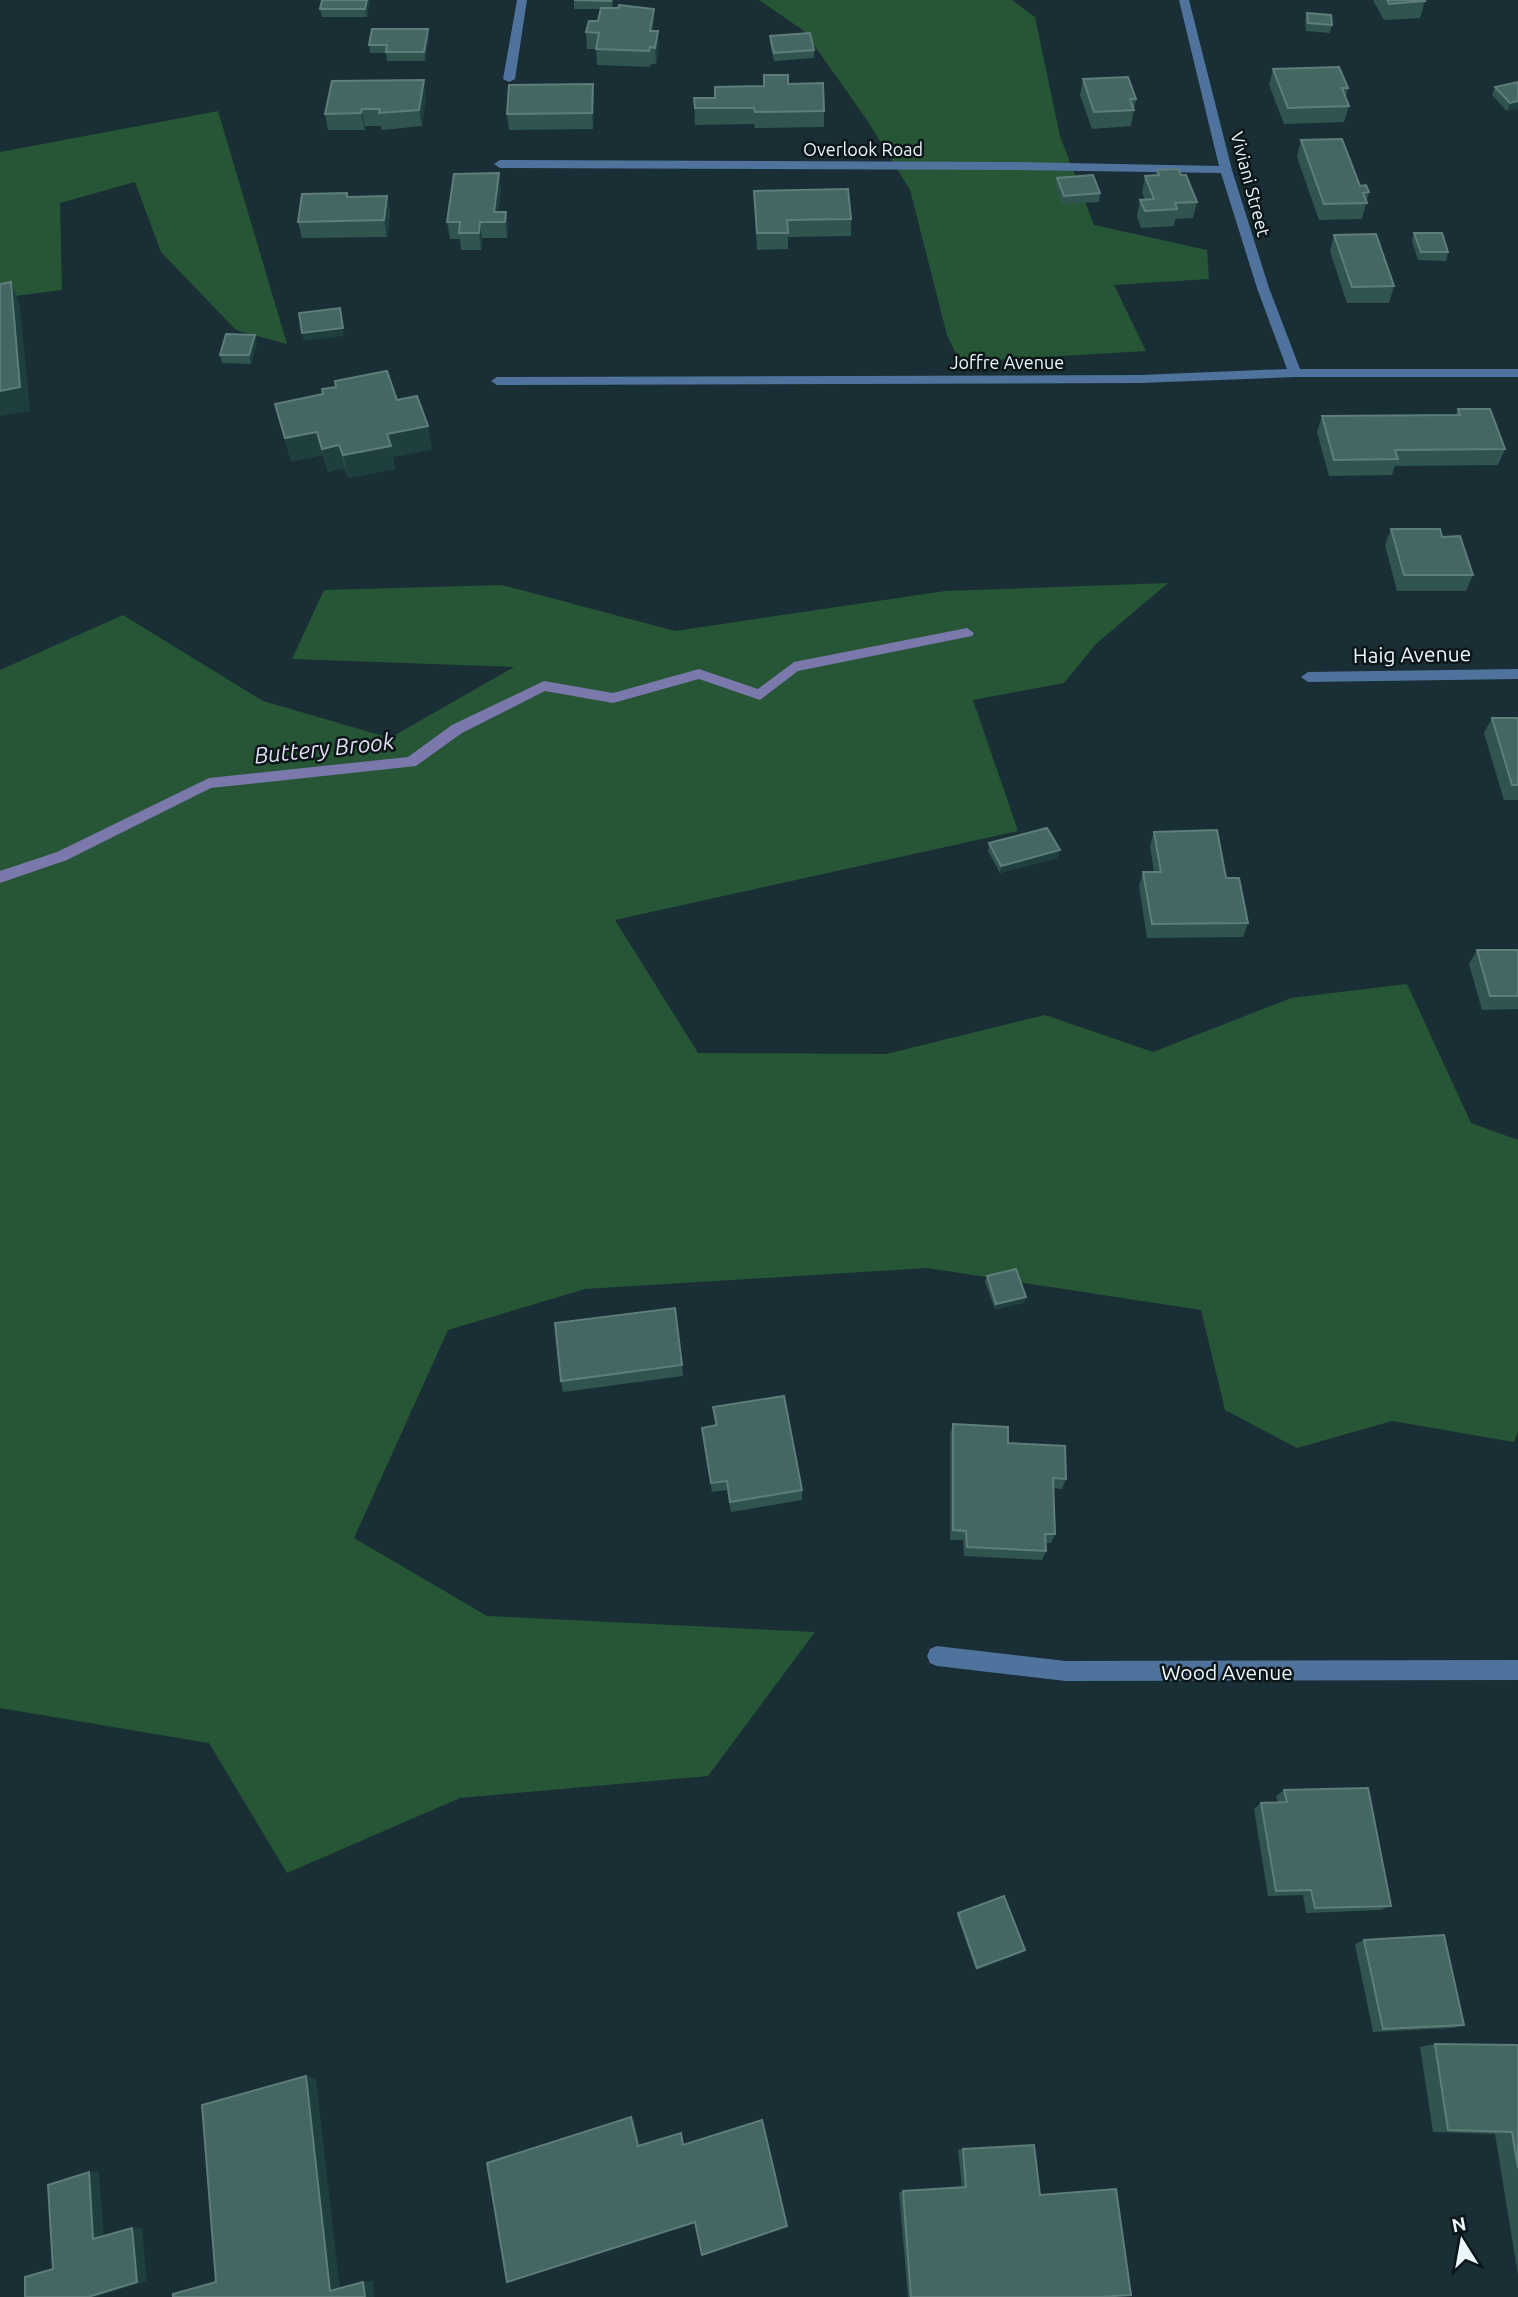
<svg xmlns="http://www.w3.org/2000/svg" width="1518" height="2297" viewBox="0 0 1518 2297" font-family="Ubuntu,sans-serif">
<rect width="100%" height="100%" fill="#192f35"/>
<g fill="#265635">
<polygon points="759,0 1012,0 1035,17 1060,136 1094,225 1207,250 1209,279 1114,285 1146,351 960,362 947,335 910,190 867,120 804,31"/>
<polygon points="218,111 287,344 236,330 161,252 135,182 60,203 62,290 0,298 0,152"/>
<polygon points="1168,583 1096,644 1064,683 973,700 1018,831 615,920 698,1053 886,1054 1045,1015 1153,1052 1291,998 1407,984 1471,1123 1518,1140 1518,1431 1514,1442 1392,1421 1297,1448 1225,1410 1201,1310 927,1268 585,1289 448,1330 354,1538 487,1616 815,1632 708,1776 460,1798 287,1873 209,1743 0,1708 0,670 123,615 263,701 390,738 514,667 292,659 324,590 502,585 675,631 945,591"/>
</g>
<g fill="none" stroke-linecap="round" stroke-linejoin="round">
<polygon fill="#7b78ab" fill-rule="evenodd" points="967,628 974,633 972,636 798,671 760,700 699,679 613,703 545,691 462,733 416,766 211,788 67,860 0,883 0,871 57,852 209,778 408,757 452,725 544,681 613,693 699,669 758,689 794,662"/>
<g fill="#50739d" fill-rule="evenodd">
<polygon points="517,0 527,0 515,79 509,82 503,79"/>
<polygon points="1179,0 1189,0 1232,170 1269,288 1300,369 1518,369 1518,377 1295,377 1140,383 497,385 491,381 497,377 1140,375 1287,369 1257,288 1221,173 1012,170 500,168 494,164 500,160 1012,162 1219,166"/>
<polygon points="1518,669 1518,679 1308,682 1301,677 1308,672"/>
<polygon points="937,1646 1066,1661 1518,1660 1518,1680 1066,1681 937,1666 930,1663 927,1656 930,1649"/>
</g>
</g>
<g fill="#305551">
<polygon points="322,0 370,0 367,17 322,17 320,9"/>
<polygon points="574,0 613,0 612,8 654,25 653,31 659,47 656,64 651,64 650,67 597,65 596,49 587,49 586,32 598,21 600,9 574,9"/>
<polygon points="1373,0 1424,0 1425,1 1420,18 1384,20"/>
<polygon points="1307,13 1332,25 1330,33 1306,31 1305,21"/>
<polygon points="428,29 429,37 425,61 387,61 386,53 370,53 369,45"/>
<polygon points="770,36 814,50 814,58 774,61 770,44"/>
<polygon points="1273,69 1348,88 1346,97 1349,106 1344,122 1284,124 1269,85"/>
<polygon points="1083,79 1136,99 1131,126 1092,129 1080,95"/>
<polygon points="1518,82 1507,111 1492,95 1495,87"/>
<polygon points="593,84 594,100 593,129 509,130 507,114"/>
<polygon points="788,84 824,111 824,127 755,128 754,124 695,125 694,98 715,98 764,86"/>
<polygon points="426,96 422,126 382,130 381,126 365,126 365,130 328,130 325,114"/>
<polygon points="1301,140 1369,192 1362,219 1319,220 1297,157"/>
<polygon points="1157,170 1181,175 1197,202 1193,218 1175,219 1174,226 1141,228 1137,216 1140,200 1145,199 1142,193 1145,176 1156,176"/>
<polygon points="1057,178 1100,193 1099,202 1062,204 1056,187"/>
<polygon points="501,190 498,212 506,212 508,228 507,238 482,238 481,250 461,250 460,239 450,239 447,222"/>
<polygon points="754,191 851,219 851,236 788,237 788,249 757,250"/>
<polygon points="387,196 390,212 387,237 302,238 298,222 348,197"/>
<polygon points="1414,233 1448,252 1446,261 1418,260 1412,241"/>
<polygon points="1334,235 1394,286 1389,303 1347,303 1330,251"/>
<polygon points="257,343 251,364 222,363 220,355"/>
<polygon points="397,400 432,449 393,457 395,469 348,478 345,468 328,472 323,455 291,461 275,404"/>
<polygon points="1458,409 1505,449 1498,465 1395,466 1392,475 1329,476 1317,432 1322,416 1455,415"/>
<polygon points="1391,529 1473,575 1466,591 1397,591 1385,545"/>
<polygon points="1492,718 1518,718 1518,800 1504,800 1484,733"/>
<polygon points="1154,832 1226,878 1248,923 1243,937 1147,938 1139,886 1143,872 1154,872 1150,846"/>
<polygon points="989,843 1058,858 1000,873 988,851"/>
<polygon points="1477,950 1518,950 1518,1009 1482,1010 1469,964"/>
<polygon points="987,1276 1024,1303 995,1309 985,1282"/>
<polygon points="682,1365 683,1376 563,1392 561,1381"/>
<polygon points="713,1407 802,1490 802,1500 731,1512 727,1490 712,1492 702,1428 715,1426"/>
<polygon points="953,1424 1008,1443 1066,1479 1062,1489 1053,1488 1055,1534 1051,1543 1046,1543 1046,1551 1042,1560 964,1556 963,1540 950,1540 950,1434"/>
<polygon points="1284,1790 1391,1906 1381,1910 1306,1913 1303,1895 1268,1896 1254,1809 1261,1803 1278,1803 1276,1796"/>
<polygon points="958,1913 1025,1950 1023,1952 976,1970 957,1915"/>
<polygon points="1364,1940 1464,2025 1453,2028 1373,2032 1355,1944"/>
<polygon points="1435,2044 1518,2045 1518,2275 1495,2134 1433,2132 1420,2047"/>
<polygon points="963,2149 1040,2195 1099,2297 908,2297 899,2192 962,2187 958,2150"/>
</g>
<g fill="#1e3f3e">
<polygon points="367,0 370,0 367,17 365,9"/>
<polygon points="654,9 654,25 651,47 650,31"/>
<polygon points="428,29 429,37 425,61 424,52"/>
<polygon points="658,31 659,47 656,64 655,48"/>
<polygon points="424,80 426,96 422,126 419,110"/>
<polygon points="593,84 594,100 593,129 592,113"/>
<polygon points="1518,101 1518,109 1507,111 1510,103"/>
<polygon points="362,109 365,126 365,130 361,113"/>
<polygon points="499,173 501,190 497,222 494,212"/>
<polygon points="387,196 390,212 387,237 384,220"/>
<polygon points="506,212 508,228 507,238 505,222"/>
<polygon points="480,222 482,238 481,250 479,233"/>
<polygon points="11,282 20,306 30,411 0,416 0,391"/>
<polygon points="340,308 344,336 304,341 302,333"/>
<polygon points="255,335 257,343 251,364 249,355"/>
<polygon points="428,426 432,449 393,457 395,469 348,478 343,455 387,434"/>
<polygon points="317,432 323,455 291,461 285,438"/>
<polygon points="339,445 345,468 328,472 322,449"/>
<polygon points="1060,850 1058,858 1000,873 1001,866"/>
<polygon points="1026,1297 1024,1303 995,1309 996,1304"/>
<polygon points="1025,1950 1023,1952 976,1970 977,1968"/>
<polygon points="306,2076 316,2079 340,2290 330,2291"/>
<polygon points="631,2117 634,2119 641,2148 638,2146"/>
<polygon points="89,2172 99,2172 104,2239 93,2239"/>
<polygon points="142,2227 147,2281 95,2297 88,2297 132,2228"/>
<polygon points="373,2281 374,2297 365,2297 363,2282"/>
</g>
<g fill="#446763" stroke="#5e7d7b" stroke-width="2">
<polygon points="322,0 367,0 365,9 320,9"/>
<polygon points="574,0 611,0 611,1"/>
<polygon points="1387,0 1424,0 1425,1 1389,4"/>
<polygon points="619,5 654,9 650,31 658,31 655,48 650,47 649,51 596,49 599,33 586,32 589,21 598,21 601,8 618,8"/>
<polygon points="1307,13 1331,15 1332,25 1308,23"/>
<polygon points="372,29 428,29 424,52 386,52 387,45 369,45"/>
<polygon points="810,33 814,50 774,53 770,36"/>
<polygon points="1339,67 1348,88 1342,88 1349,106 1288,108 1273,69"/>
<polygon points="764,75 788,75 788,84 823,83 824,111 755,112 754,108 695,108 694,98 715,98 715,87 764,86"/>
<polygon points="1128,77 1136,99 1130,99 1134,110 1094,112 1083,79"/>
<polygon points="424,80 419,110 379,113 380,109 362,109 361,113 325,114 332,81"/>
<polygon points="1518,82 1518,101 1510,103 1495,87"/>
<polygon points="593,84 592,113 507,114 509,85"/>
<polygon points="1342,139 1360,186 1366,185 1369,192 1363,193 1367,203 1324,204 1301,140"/>
<polygon points="1178,169 1181,175 1186,175 1197,202 1175,203 1177,209 1145,211 1140,200 1154,199 1145,176 1159,175 1157,170"/>
<polygon points="499,173 494,212 506,212 505,222 480,222 479,233 459,233 460,222 447,222 454,174"/>
<polygon points="1093,175 1100,193 1064,196 1057,178"/>
<polygon points="848,189 851,219 787,220 788,233 757,233 754,191"/>
<polygon points="347,193 347,197 387,196 384,220 298,222 302,194"/>
<polygon points="1414,233 1442,233 1448,252 1421,252"/>
<polygon points="1376,234 1394,286 1352,287 1334,235"/>
<polygon points="11,282 20,387 0,391 0,284"/>
<polygon points="340,308 343,328 302,333 299,313"/>
<polygon points="226,334 255,335 249,355 220,355"/>
<polygon points="387,371 397,400 417,396 428,426 387,434 391,446 343,455 339,445 322,449 317,432 285,438 275,404 323,394 322,389 336,387 335,381"/>
<polygon points="1458,409 1490,409 1505,449 1395,450 1398,459 1334,460 1322,416 1460,415"/>
<polygon points="1391,529 1440,529 1442,537 1460,536 1473,575 1404,575"/>
<polygon points="1492,718 1518,718 1518,785 1512,785"/>
<polygon points="1047,828 1060,850 1001,866 989,843"/>
<polygon points="1217,830 1226,878 1239,878 1248,923 1152,924 1143,872 1161,872 1154,832"/>
<polygon points="1477,950 1518,950 1518,996 1490,996"/>
<polygon points="1016,1269 1026,1297 996,1304 987,1276"/>
<polygon points="675,1308 682,1365 561,1381 555,1323"/>
<polygon points="784,1396 802,1490 730,1502 727,1481 711,1483 702,1428 717,1425 713,1407"/>
<polygon points="953,1424 1008,1427 1008,1443 1065,1446 1066,1479 1053,1478 1055,1534 1045,1534 1046,1551 967,1547 966,1531 953,1530"/>
<polygon points="1368,1788 1391,1906 1315,1908 1311,1890 1276,1891 1261,1803 1287,1802 1284,1790"/>
<polygon points="1004,1896 1025,1950 977,1968 958,1913"/>
<polygon points="1444,1935 1464,2025 1383,2029 1364,1940"/>
<polygon points="1435,2044 1518,2045 1518,2168 1512,2132 1448,2130"/>
<polygon points="306,2076 330,2291 363,2282 365,2297 173,2297 173,2294 216,2282 202,2105"/>
<polygon points="631,2117 638,2146 681,2133 683,2145 762,2120 787,2226 702,2255 695,2222 507,2282 487,2163"/>
<polygon points="1034,2145 1040,2195 1116,2189 1131,2295 1099,2297 911,2297 903,2191 966,2187 963,2149"/>
<polygon points="89,2172 93,2239 132,2228 137,2282 88,2297 25,2297 25,2277 53,2269 48,2185"/>
</g>
<g text-anchor="middle" dominant-baseline="central" stroke-width="5" stroke-linejoin="round" paint-order="stroke">
<g font-size="18" fill="#eaf7fc" stroke="#0c1518">
<text x="863" y="149">Overlook Road</text>
<text transform="translate(1251 184) rotate(75)">Viviani Street</text>
<text x="1007" y="362">Joffre Avenue</text>
</g>
<g font-size="21" fill="#eaf7fc" stroke="#0c1518">
<text transform="translate(1412 654) rotate(-1)">Haig Avenue</text>
<text x="1227" y="1672">Wood Avenue</text>
</g>
<g font-size="23" font-style="italic" fill="#dddcf1" stroke="#0c1518">
<text transform="translate(324 748) rotate(-6)">Buttery Brook</text>
</g>
</g>
<g transform="translate(1462 2241) rotate(349)" stroke="#0c1518" stroke-width="5" paint-order="stroke">
<path d="M0-5L12 26L0 18L-12 26Z" fill="#eaf7fc"/>
<text y="-10" font-size="19" font-weight="bold" text-anchor="middle" fill="#eaf7fc">N</text>
</g>
</svg>
